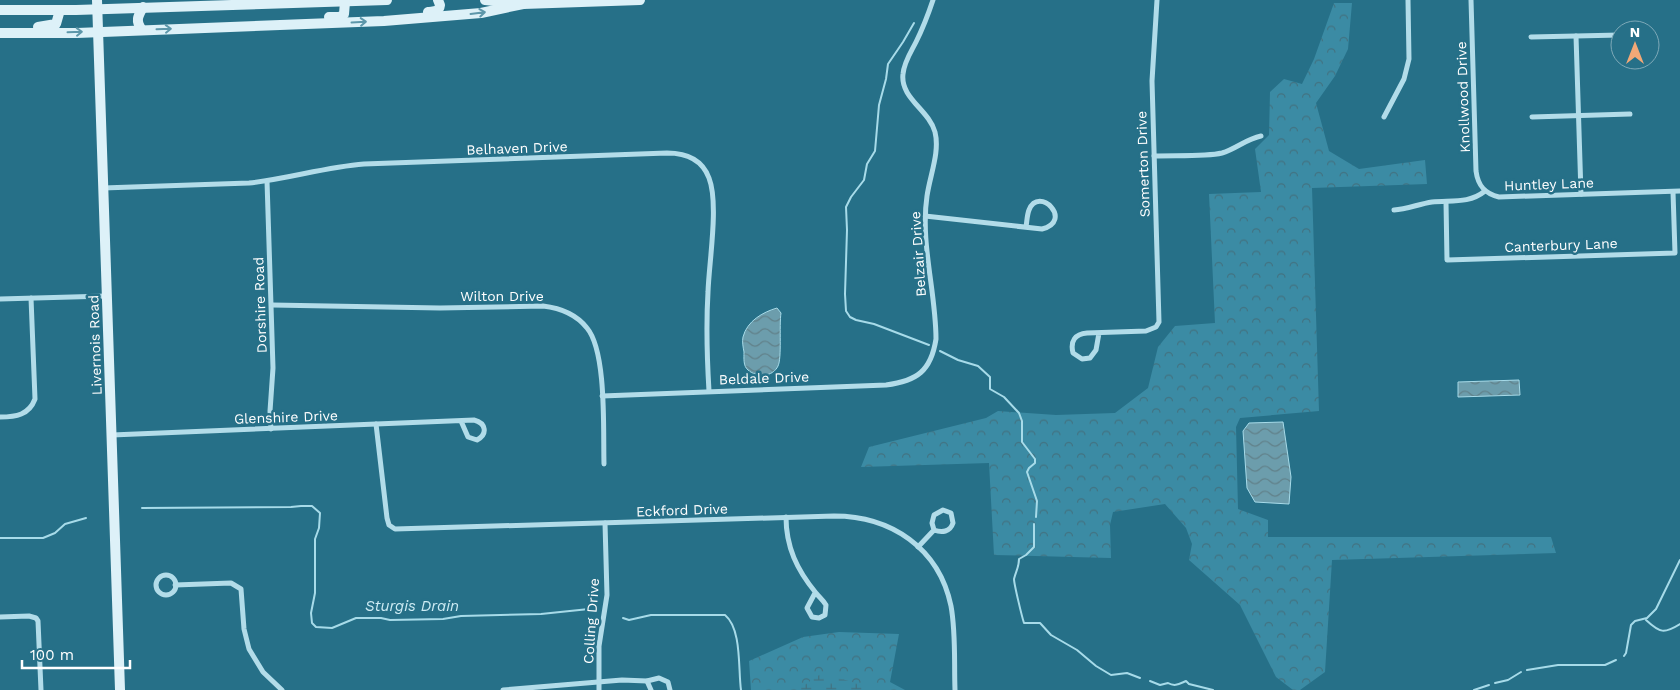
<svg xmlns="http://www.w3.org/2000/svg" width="1680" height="690" viewBox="0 0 1680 690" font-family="'Work Sans',sans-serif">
<defs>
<pattern id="forest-crowns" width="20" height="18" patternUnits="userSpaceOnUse" patternTransform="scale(1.25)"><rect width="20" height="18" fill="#3b8ba4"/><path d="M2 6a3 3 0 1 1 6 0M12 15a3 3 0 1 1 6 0" fill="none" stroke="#427281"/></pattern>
<pattern id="wetland-marsh" width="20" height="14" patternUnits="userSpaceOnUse" patternTransform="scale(1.25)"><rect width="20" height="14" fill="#3b8ba4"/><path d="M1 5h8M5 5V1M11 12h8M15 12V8" fill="none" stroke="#427281"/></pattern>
<pattern id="water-waves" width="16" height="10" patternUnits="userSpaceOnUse" patternTransform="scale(1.25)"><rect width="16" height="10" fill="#6c9dac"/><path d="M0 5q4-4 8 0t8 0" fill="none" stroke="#61818a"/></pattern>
</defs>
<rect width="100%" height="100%" fill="#267088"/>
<g fill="url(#forest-crowns)">
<polygon points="1334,3 1352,3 1348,49 1335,76 1316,103 1329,151 1359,169 1425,160 1427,184 1312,188 1319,411 1240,418 1236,427 1238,509 1268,520 1268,537 1551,537 1556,553 1332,560 1325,672 1300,690 1293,690 1276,677 1240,605 1189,560 1192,544 1186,528 1165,504 1113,512 1110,525 1111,558 994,555 989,463 861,467 869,447 986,418 998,411 1056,415 1115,413 1148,388 1158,347 1175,326 1215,323 1209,194 1261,192 1255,149 1269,135 1270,92 1284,79 1302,84 1314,59"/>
<polygon points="839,632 899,634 890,682 905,690 751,690 749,661 803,637"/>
</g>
<polygon fill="url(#wetland-marsh)" points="822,673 872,688 877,690 797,690"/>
<g fill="url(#water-waves)" stroke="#a7dbe9">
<path d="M777,308l4,5c-2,13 1,45 -3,53 -5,11 -21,12 -30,4 -5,-4 -4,-12 -4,-18 -1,-5 -2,-11 -1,-15 4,-16 20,-25 34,-29z"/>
<polygon points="1519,380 1520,395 1458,397 1458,382"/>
<polygon points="1283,422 1291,477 1289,504 1255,502 1247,488 1243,431 1249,423"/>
</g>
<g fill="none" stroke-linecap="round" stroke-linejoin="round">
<g stroke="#a7dbe9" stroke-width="2">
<polyline points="914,23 903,42 888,64 886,79 879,105 875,151 867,164 864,180 851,197 846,207 847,230 845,294 846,311 850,317 856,320 874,324 929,345"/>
<polyline points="940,351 958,360 978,366 990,377 990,389 1004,397 1019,413 1022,421 1022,442 1035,459 1035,463 1029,468 1027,472 1037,501 1036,517"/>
<polyline points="142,508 291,507 301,506 312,506 320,513 319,528 315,539 315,593 311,613 312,623 316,627 332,628 356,618 381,618 390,620 443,619 461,616 541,614 589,609 596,610"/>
<path d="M1034,524v23l-8,8 -7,4c0,8 -3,12 -5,20 0,5 8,38 10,44h16l11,12 26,15 19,16 15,9 16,-2 13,5"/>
<polyline points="0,538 43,538 55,533 65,524 86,518"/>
<path d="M623,618l6,2 22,-5h74c17,14 13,54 16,75"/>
<path d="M1646,620c14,13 18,14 34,4"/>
<polyline points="1624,656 1626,653 1631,625 1635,621 1647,618 1656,609 1680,560"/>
<polyline points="1527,670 1558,665 1605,665 1616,660"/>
<path d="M1150,681l10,4 8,-2c7,4 11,1 18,-2l3,3 24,6"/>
<polyline points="1495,683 1508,680 1521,672"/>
<polyline points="1474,690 1489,685"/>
</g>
<g stroke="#b2dce9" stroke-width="5">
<path d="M1471,0l5,171c2,15 9,23 23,26l181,-6"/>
<polyline points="1576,36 1581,194"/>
<polyline points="1531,37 1620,35"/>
<polyline points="1384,117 1404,79 1409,59 1408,0"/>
<polyline points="1532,117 1630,114"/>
<path d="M1154,156c19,-1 51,1 68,-3 14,-4 24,-14 39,-17"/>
<polyline points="267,181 273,368 270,411 271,429"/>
<path d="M103,188l146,-5c39,-4 76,-16 115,-19l303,-11c19,0 35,6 42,25 10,26 0,84 -1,114 -2,33 -1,66 1,99"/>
<polyline points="1446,202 1447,260 1675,253 1673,192"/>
<path d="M1394,210c13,-1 25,-6 38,-8 19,-2 37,2 53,-11"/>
<path d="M925,216l117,13c32,-8 -3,-44 -13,-19 -2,5 -2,11 -3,17"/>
<polyline points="0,299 107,296"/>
<path d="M272,305l168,3 103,-2c17,2 33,8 44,22 20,24 16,104 17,136"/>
<path d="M1099,333l-3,17 -6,8 -8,1 -9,-6c-3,-12 2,-19 14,-20l59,-2 10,-4 3,-5 -7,-241 5,-81"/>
<path d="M602,396l284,-11c31,-4 45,-14 50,-46 0,-47 -16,-96 -9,-143 3,-21 13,-44 8,-64 -6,-22 -35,-34 -32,-58 1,-12 8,-22 13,-32 7,-14 12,-27 17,-42"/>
<path d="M0,417c16,0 29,-2 35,-18l-4,-101"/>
<path d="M376,424l11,94 2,7 6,4 439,-13c57,0 105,32 117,90 5,27 3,57 4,84"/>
<path d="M112,435l362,-15c12,3 14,14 3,20l-9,-3 -7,-16"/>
<path d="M786,517c0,30 11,53 30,76 3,4 7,7 10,12l-1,10 -6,3 -7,-1 -5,-9 8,-15"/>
<path d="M918,547l16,-17c8,3 16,2 19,-7l-2,-10 -8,-3 -9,5 -2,8 2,7"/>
<circle cx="166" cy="585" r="10"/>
<polyline points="175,585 231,583 241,589 244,629 249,649 263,672 282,690"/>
<polyline points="0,617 29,616 36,618 38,621 41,690"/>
<polyline points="647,681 651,690"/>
<polyline points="503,690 622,680 647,681 659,678 668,682 670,690"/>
<polyline points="599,690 599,646 607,595 605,523"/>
</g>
<g stroke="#ddf1f8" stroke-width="10">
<polyline points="97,0 120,690"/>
<polyline points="485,0 523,4 640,0"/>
<polyline points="0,10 76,10 387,0"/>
<path d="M428,12c7,-1 11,0 12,-7l-2,-5"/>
<polyline points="329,17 340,17 344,14 345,2"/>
<polyline points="38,27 56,24 60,10"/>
<path d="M142,30c-7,-9 -4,-14 1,-23"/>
<polyline points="0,33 77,33 384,21 481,13 523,4"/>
</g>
</g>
<defs><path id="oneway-shaft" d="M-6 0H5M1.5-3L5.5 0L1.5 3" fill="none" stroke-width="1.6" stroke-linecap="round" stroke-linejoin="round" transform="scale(1.25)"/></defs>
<g stroke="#5d97aa">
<use href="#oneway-shaft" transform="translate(478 13) rotate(-7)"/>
<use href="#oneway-shaft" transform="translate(359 22) rotate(-3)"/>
<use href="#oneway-shaft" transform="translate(164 29) rotate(-2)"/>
<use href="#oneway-shaft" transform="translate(75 32) rotate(-2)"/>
</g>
<g text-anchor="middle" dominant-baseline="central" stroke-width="5" stroke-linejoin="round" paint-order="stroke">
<g font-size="14" fill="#fff" stroke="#267088">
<text transform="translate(1463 97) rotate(-92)">Knollwood Drive</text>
<text transform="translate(517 148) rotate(-2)">Belhaven Drive</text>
<text transform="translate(1143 164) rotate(-92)">Somerton Drive</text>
<text transform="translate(1549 184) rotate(-2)">Huntley Lane</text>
<text transform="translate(1561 245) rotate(-2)">Canterbury Lane</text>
<text transform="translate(918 254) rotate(-94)">Belzair Drive</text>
<text x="502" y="296">Wilton Drive</text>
<text transform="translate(260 305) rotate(-92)">Dorshire Road</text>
<text transform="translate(95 345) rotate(-92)">Livernois Road</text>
<text transform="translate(764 378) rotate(-2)">Beldale Drive</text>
<text transform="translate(286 417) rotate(-2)">Glenshire Drive</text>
<text transform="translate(682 510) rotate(-2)">Eckford Drive</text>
<text transform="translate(591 621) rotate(-86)">Colling Drive</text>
</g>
<g font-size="15" font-style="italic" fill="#ceecf4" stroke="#267088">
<text x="412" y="606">Sturgis Drain</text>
</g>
</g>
<g transform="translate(1635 45)"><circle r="24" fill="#267088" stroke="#7da9b8"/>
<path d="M0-4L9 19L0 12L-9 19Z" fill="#f2a877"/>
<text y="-8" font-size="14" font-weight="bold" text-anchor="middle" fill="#ffffff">N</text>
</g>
<path d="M22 660v8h108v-8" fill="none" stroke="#ffffff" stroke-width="2.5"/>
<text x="30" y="660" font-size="15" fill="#ffffff" stroke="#267088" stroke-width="4" paint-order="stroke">100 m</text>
</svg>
